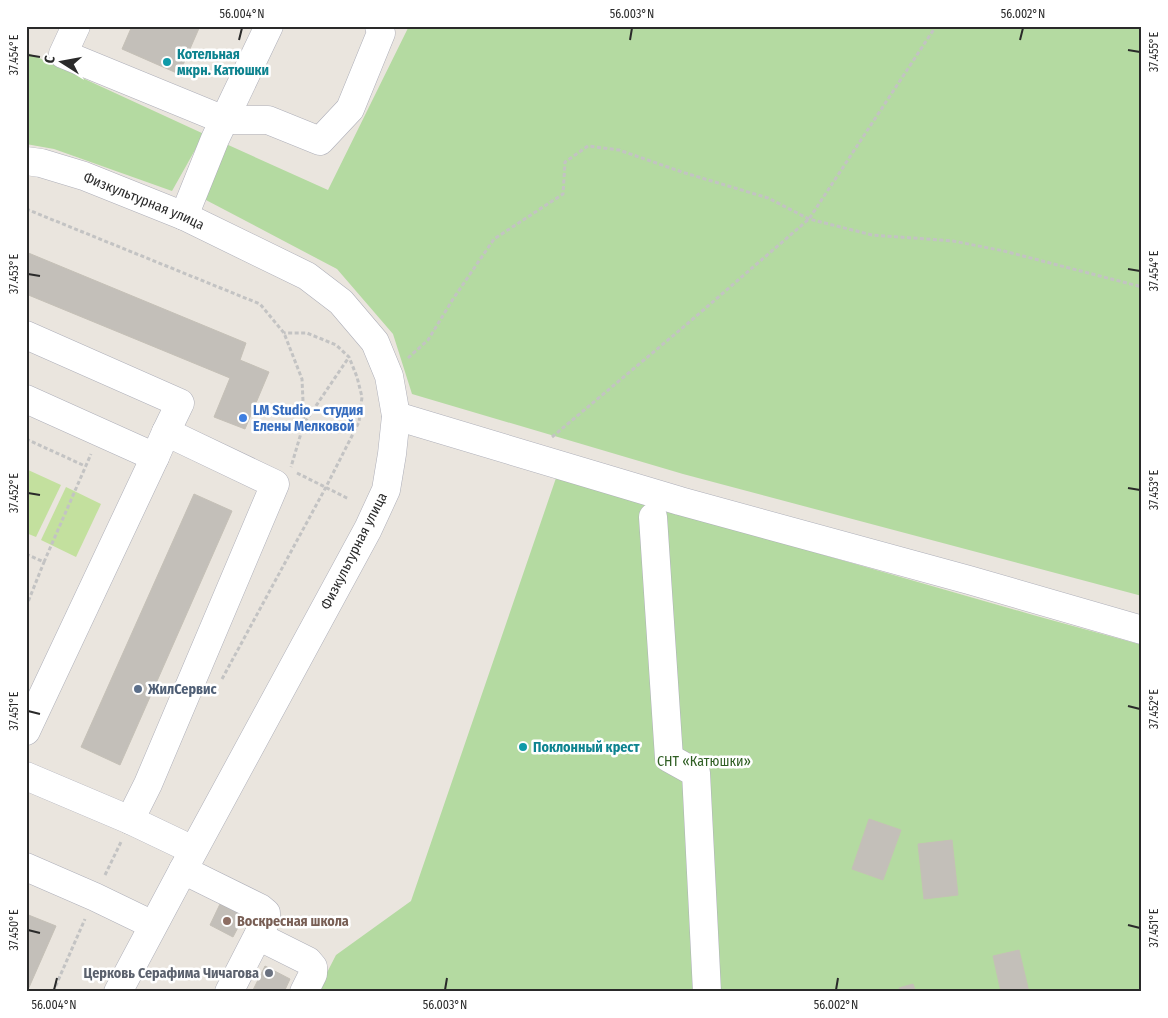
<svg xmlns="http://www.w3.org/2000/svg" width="1168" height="1018" viewBox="0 0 1168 1018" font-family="'Fira Sans Condensed',sans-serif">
<rect width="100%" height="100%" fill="#eae5de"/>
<g fill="#b4daa1">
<polygon points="409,26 1142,26 1142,596 683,474 412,394 393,334 337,269 204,199 226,144 328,190"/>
<polygon points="26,52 204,134 172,191 54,149 26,144"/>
<polygon points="556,478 1033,615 1142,645 1142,992 317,992 336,955 411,901"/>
</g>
<g fill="#c3e09e">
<polygon points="26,469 61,485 36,537 26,533"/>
<polygon points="66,487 101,504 76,557 41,540"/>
</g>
<g fill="#c3bfb9" stroke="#c5c0b7">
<polygon points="132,26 200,26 179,74 122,49"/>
<polygon points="26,252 246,343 240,360 269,372 245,429 214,417 230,378 26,294"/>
<polygon points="194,494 232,511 120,765 81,747"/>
<polygon points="869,819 901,830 883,880 852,869"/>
<polygon points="952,840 958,895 924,899 918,844"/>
<polygon points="220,904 244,916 233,937 210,925"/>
<polygon points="26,914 56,926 27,992 26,992"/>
<polygon points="1019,950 1029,992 1001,992 993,956"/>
<polygon points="265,966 290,979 284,992 252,992"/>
<polygon points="913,984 916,992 900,992 899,988"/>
</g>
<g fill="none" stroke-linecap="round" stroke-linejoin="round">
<defs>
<g id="minor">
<polyline points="76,26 63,54 224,120 268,120 320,141 350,109 381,33 379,26"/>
<path id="s1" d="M26,161l15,2 43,13 100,40 123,60 34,26 34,40 14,34 7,40 -4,38 -6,36 -18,39 -185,341 -65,122"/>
<polyline points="184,216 215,139 269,26"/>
<polyline points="26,335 180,403 166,432"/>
<polyline points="26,399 155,457 166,432 275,484 148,784 130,820"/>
<polyline points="396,416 680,501 969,580 1142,630"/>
<polyline points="653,517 669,758 696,773 707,992"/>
<polyline points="26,731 155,457"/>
<polyline points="26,776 130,820 193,850"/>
<polyline points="26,867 95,897 153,925"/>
<polyline points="183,870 260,908 266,913 266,920 229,992"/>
<polyline points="258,936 308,961 313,967 313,974 304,992"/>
</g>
</defs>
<use href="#minor" stroke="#aeafb9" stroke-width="29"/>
<g stroke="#c3c3c3" stroke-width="3" stroke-dasharray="4 2.5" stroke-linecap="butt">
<polyline points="26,209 260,304 284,333 302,379 304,423 291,467"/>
<polyline points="408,358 428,340 453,299 494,239 563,194 565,162 588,146 619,150 682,172 768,198 809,219 872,235 953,241 1004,251 1142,287"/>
<polyline points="305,422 349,357"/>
<polyline points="552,437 687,324 809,219 936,26"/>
<polyline points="26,439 85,466"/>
<polyline points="297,473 349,499"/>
<polyline points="26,554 44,562 91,454"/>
<polyline points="26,607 44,562"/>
<polyline points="222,679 326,487 359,422 362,397 357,377 349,357 336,345 307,333 284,333"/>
<polyline points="105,875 121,842"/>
<polyline points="53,992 85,919"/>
</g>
<use href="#minor" stroke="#fff" stroke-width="28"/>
</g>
<path fill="none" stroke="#2a2a2a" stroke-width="2" d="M239,40l3,-12M630,40l2,-12M1020,40l3,-12M1128,50l12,2M28,55l12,2M1128,269l12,2M28,274l12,2M1128,488l12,2M28,493l12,2M1128,706l12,3M28,711l12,3M1128,925l12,3M28,930l12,3M54,990l3,-12M445,990l2,-12M836,990l2,-12"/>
<g fill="#0f9aa8" stroke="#fff" stroke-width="2">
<circle cx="167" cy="62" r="5"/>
<circle cx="523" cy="747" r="5"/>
</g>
<circle fill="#3f7fe0" stroke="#fff" stroke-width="2" cx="243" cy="418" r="5"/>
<circle fill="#5c6f8a" stroke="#fff" stroke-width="2" cx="138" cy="689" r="5"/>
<circle fill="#8d6e63" stroke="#fff" stroke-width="2" cx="227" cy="921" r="5"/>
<circle fill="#6b7280" stroke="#fff" stroke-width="2" cx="269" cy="973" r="5"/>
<g text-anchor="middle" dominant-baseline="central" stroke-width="5" stroke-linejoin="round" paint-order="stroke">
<g font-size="14" font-weight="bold" fill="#0d838f" stroke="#fff" text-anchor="start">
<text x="177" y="54">Котельная<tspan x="177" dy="16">мкрн. Катюшки</tspan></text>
<text x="533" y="747">Поклонный крест</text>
</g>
<g font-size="14" fill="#2a2a2a" stroke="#fff">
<text stroke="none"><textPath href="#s1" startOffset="125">Физкультурная улица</textPath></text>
<text transform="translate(354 551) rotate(-63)">Физкультурная улица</text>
</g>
<g font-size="14" font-weight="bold" fill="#366cbe" stroke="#fff" text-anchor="start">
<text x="253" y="410">LM Studio – студия<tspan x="253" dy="16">Елены Мелковой</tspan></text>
</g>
<g font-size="14" font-weight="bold" fill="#4e5e75" stroke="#fff" text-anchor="start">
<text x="148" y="689">ЖилСервис</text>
</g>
<g font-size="14" fill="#2f5e23" stroke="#fff">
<text x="704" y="761">СНТ «Катюшки»</text>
</g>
<g font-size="14" font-weight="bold" fill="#785e54" stroke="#fff" text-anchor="start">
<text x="237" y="921">Воскресная школа</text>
</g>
<g font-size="14" font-weight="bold" fill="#5b616d" stroke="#fff" text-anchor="end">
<text x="259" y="973">Церковь Серафима Чичагова</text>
</g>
</g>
<rect width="1168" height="1018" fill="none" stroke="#ffffff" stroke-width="55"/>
<g transform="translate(62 62) rotate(281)" stroke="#ffffff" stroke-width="4" paint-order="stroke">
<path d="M0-4L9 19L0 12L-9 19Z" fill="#2a2a2a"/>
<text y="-8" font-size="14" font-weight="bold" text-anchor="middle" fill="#2a2a2a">С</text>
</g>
<rect x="28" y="28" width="1112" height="962" fill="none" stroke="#2a2a2a" stroke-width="2"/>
<g font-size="12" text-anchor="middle" fill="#2a2a2a">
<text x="242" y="18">56.004°N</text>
<text x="632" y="18">56.003°N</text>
<text x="1023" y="18">56.002°N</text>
<text transform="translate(1154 52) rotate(-90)" y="4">37.455°E</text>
<text transform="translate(14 55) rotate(-90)" y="4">37.454°E</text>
<text transform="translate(1154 271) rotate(-90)" y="4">37.454°E</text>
<text transform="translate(14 274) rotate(-90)" y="4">37.453°E</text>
<text transform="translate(1154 490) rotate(-90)" y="4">37.453°E</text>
<text transform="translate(14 493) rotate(-90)" y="4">37.452°E</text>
<text transform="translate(1154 709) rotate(-90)" y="4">37.452°E</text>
<text transform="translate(14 711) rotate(-90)" y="4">37.451°E</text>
<text transform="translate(1154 928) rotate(-90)" y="4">37.451°E</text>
<text transform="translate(14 930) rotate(-90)" y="4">37.450°E</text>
<text x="54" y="1009">56.004°N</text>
<text x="445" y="1009">56.003°N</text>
<text x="836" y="1009">56.002°N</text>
</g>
</svg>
